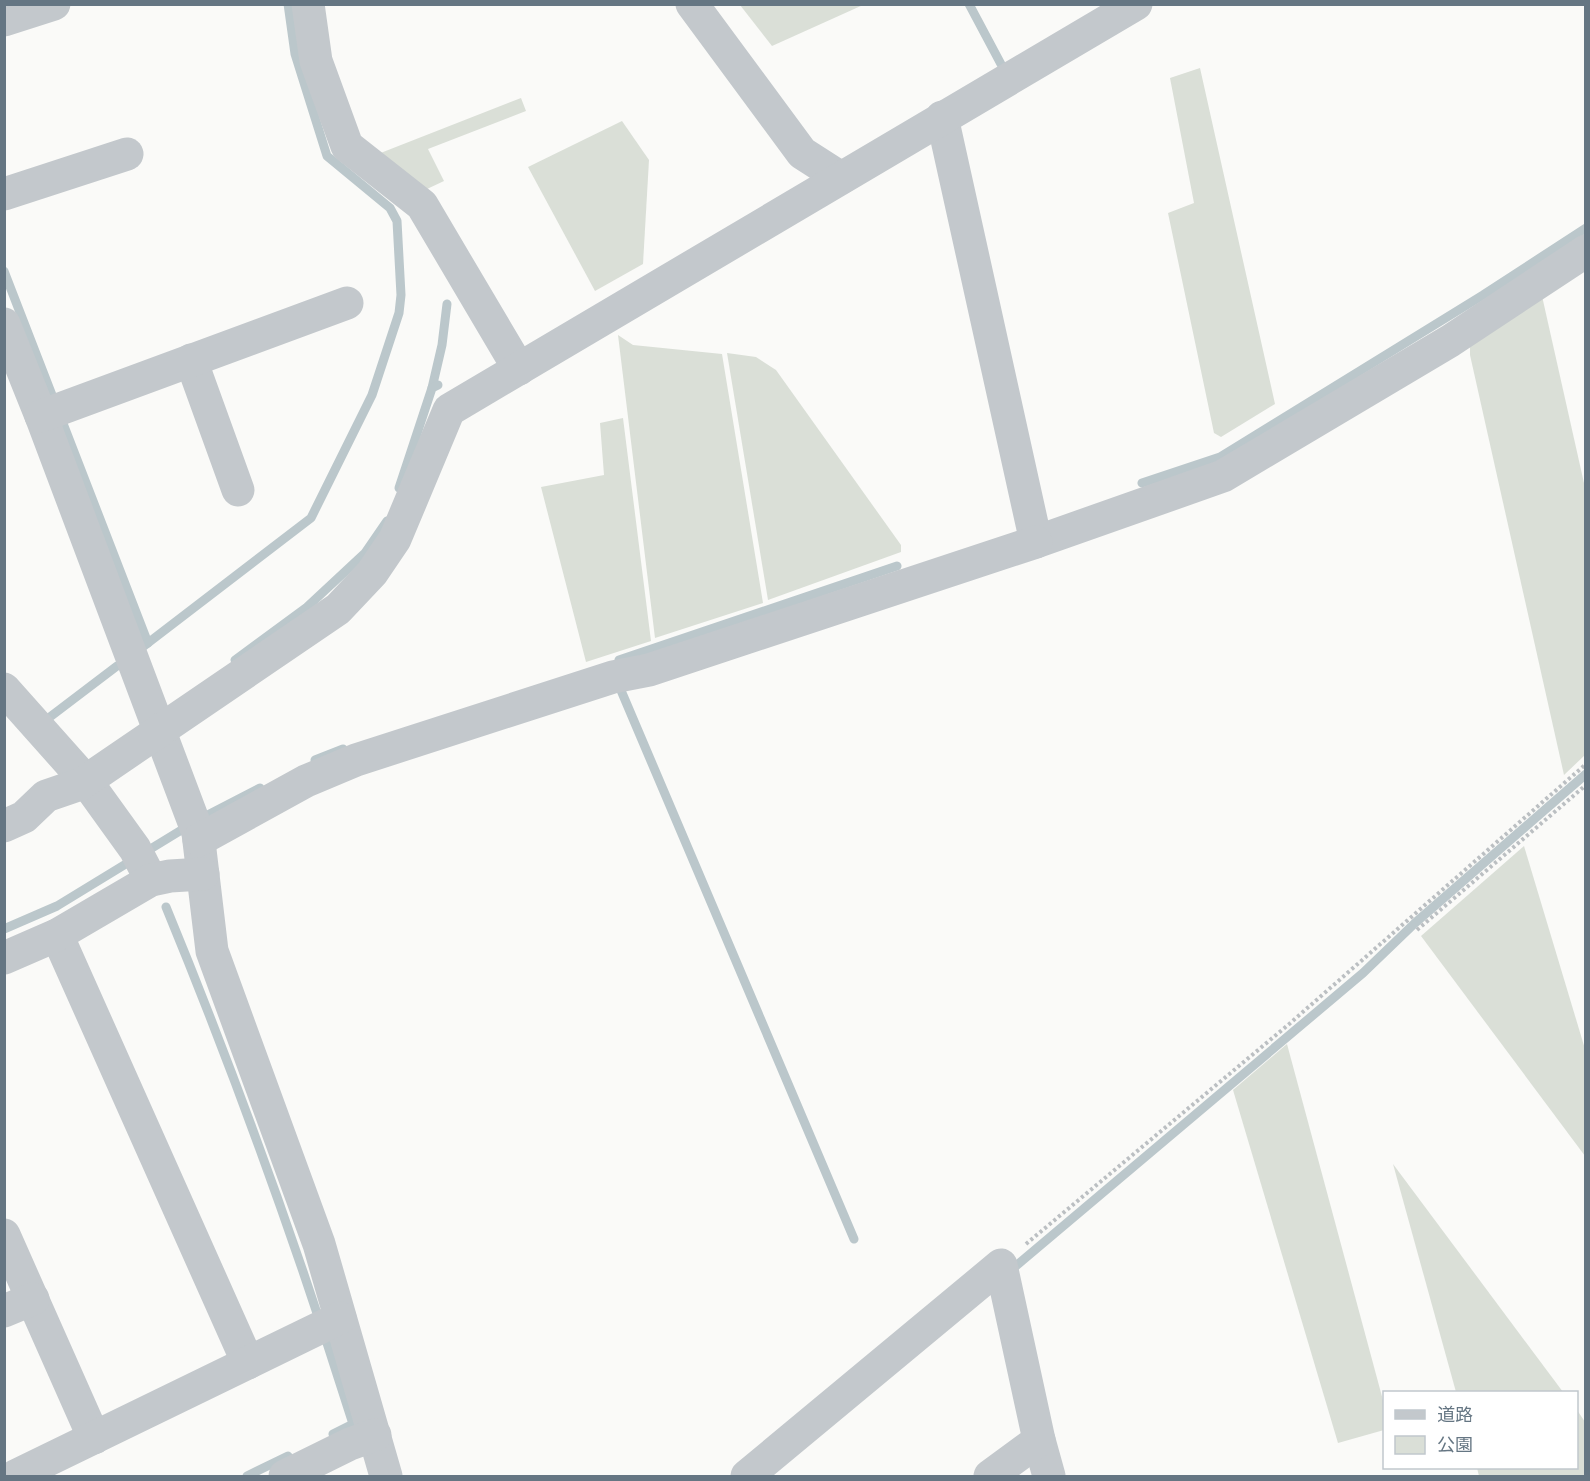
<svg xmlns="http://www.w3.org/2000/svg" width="1590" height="1481" viewBox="0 0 1590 1481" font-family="Figtree,'Noto Sans JP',sans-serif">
<rect width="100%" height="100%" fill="#fafaf8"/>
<g fill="#dadfd7">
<polygon points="740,5 863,5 772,46"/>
<polygon points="1200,68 1275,404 1221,437 1214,433 1168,213 1194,203 1170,78"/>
<polygon points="521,98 526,111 428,149 444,181 427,189 378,154"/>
<polygon points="622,121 649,160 643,264 595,291 528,167"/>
<polygon points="1542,296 1586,492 1585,755 1564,775 1470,355 1470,342"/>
<polygon points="618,335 633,345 722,354 763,603 655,638"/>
<polygon points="727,353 756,357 776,370 901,545 901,552 768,600"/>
<polygon points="623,418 651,641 586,662 541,487 604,475 600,423"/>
<polygon points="1524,846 1585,1049 1585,1156 1421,936"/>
<polygon points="1287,1044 1384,1404 1384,1430 1338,1443 1233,1090"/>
<polygon points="1393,1164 1563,1392 1456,1392"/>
<polygon points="1577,1410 1585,1422 1585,1476 1479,1476 1477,1468 1576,1468"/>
</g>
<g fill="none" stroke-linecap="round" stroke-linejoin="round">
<g stroke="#bbc7cb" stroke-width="9">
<polyline points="969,4 1002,66"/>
<polyline points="4,271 148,643"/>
<polyline points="432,388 442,345 447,304"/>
<polyline points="1142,483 1220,457 1483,295 1586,228"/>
<polyline points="399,488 432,388 438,385"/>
<polyline points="144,646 311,518 372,395 399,313 401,295 397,221 390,208 327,156 295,54 288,4"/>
<polyline points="235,660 307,607 365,553 387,521"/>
<polyline points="619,660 897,566"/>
<polyline points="617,681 854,1239"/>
<polyline points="42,723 117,666"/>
<polyline points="315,760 343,749"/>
<polyline points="200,819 260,788"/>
<path d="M166,907c70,170 132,342 187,517l-20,10"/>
<polyline points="4,929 57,906 188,826"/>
<polyline points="1011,1270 1363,973 1415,923 1586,774"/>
<polyline points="247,1476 288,1456"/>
</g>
<g stroke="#bbbfc2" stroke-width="4" stroke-dasharray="3 3" stroke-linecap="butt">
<polyline points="1417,930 1586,785"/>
<polyline points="1026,1244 1288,1025 1586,764"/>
</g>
<g stroke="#c3c8cc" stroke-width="33">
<polyline points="308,4 316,61 347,146 422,205 519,369"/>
<polyline points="692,4 802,153 841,178"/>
<polyline points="4,20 54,4"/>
<polyline points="942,117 1036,542 1223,476 1450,341 1586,251"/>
<polyline points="4,194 127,154"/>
<polyline points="4,324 41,416 198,833 212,951 319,1244 386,1476"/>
<polyline points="191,360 238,490"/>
<polyline points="41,416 347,303"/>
<polyline points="4,689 86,781 135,849 151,880"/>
<polyline points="4,826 24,817 46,796 81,784 99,772 338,609 372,573 395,539 449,410 1136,4"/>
<polyline points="199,840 306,781 356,760 613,677 649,670 1036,542"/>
<polyline points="57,935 248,1363"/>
<polyline points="4,958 57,935 151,880 170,876 203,874"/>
<polyline points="4,1235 94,1438"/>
<polyline points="4,1311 33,1299"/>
<polyline points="1039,1440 1049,1476"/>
<polyline points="15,1476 340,1318"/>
<polyline points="285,1476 350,1444 375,1435"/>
<polyline points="747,1476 1001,1265 1039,1440 990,1476"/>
</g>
</g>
<rect width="1590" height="1481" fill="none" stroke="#657683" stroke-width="12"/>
<rect x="1383" y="1391" width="195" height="78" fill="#ffffff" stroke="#c1c8cd" stroke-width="1.5"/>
<rect x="1395" y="1410" width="30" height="9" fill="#c3c8cc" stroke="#c1c8cd" stroke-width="1.5"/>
<text x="1437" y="1421" font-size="18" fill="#657683">道路</text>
<rect x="1395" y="1436" width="30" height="18" fill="#dadfd7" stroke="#c1c8cd" stroke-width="1.5"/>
<text x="1437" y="1451" font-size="18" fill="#657683">公園</text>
</svg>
